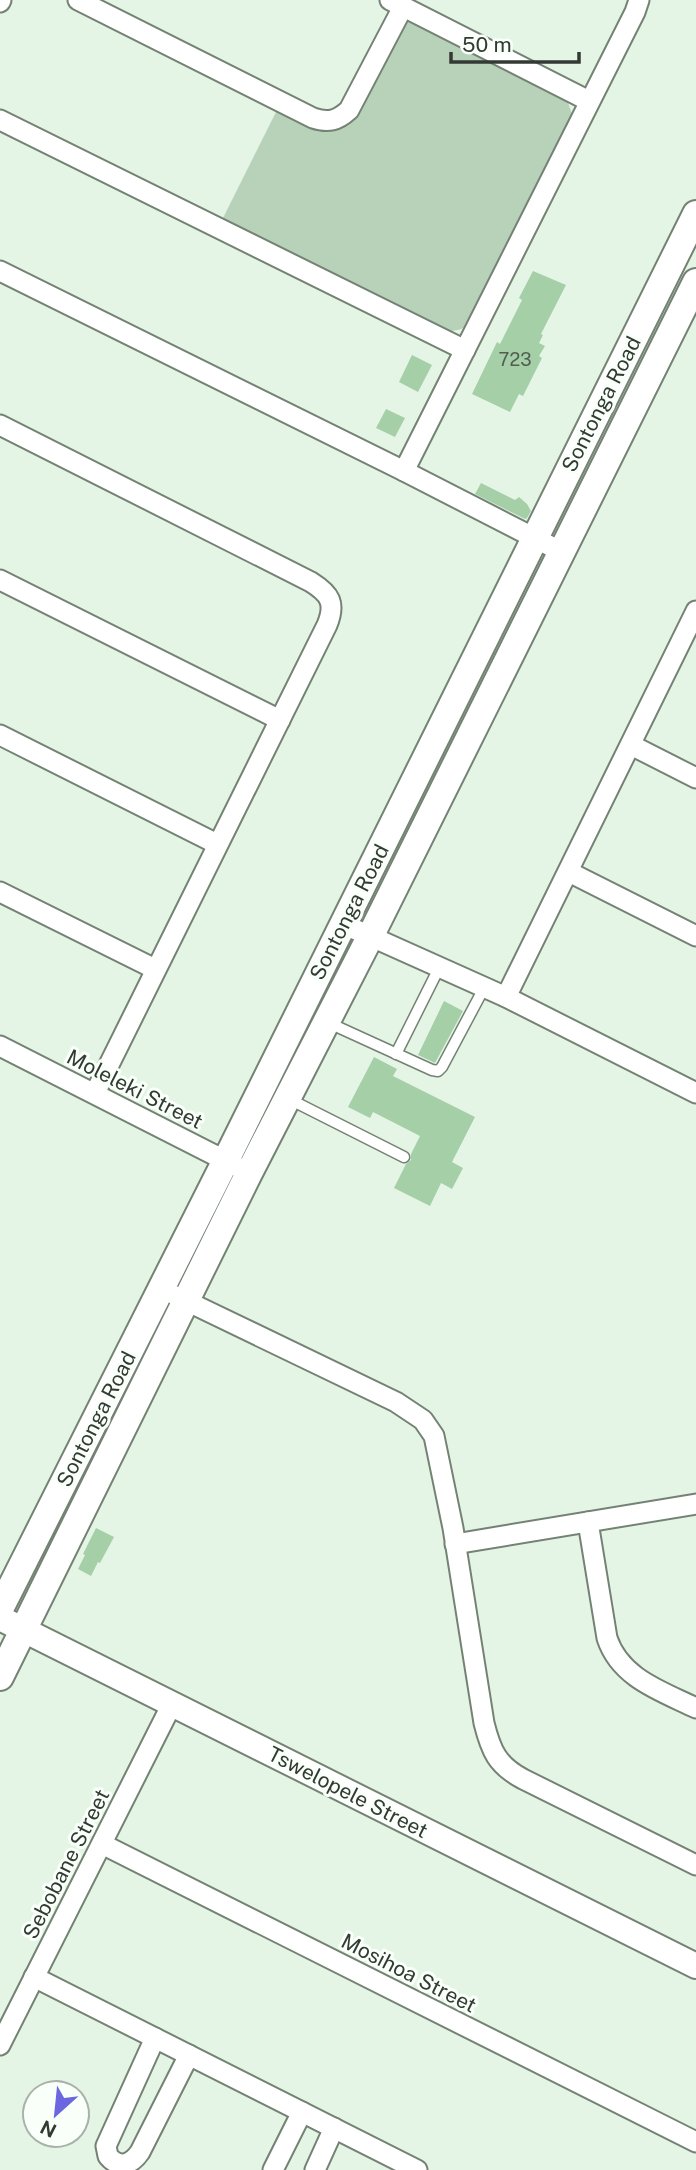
<svg xmlns="http://www.w3.org/2000/svg" width="696" height="2170" viewBox="0 0 696 2170" font-family="'Public Sans',sans-serif">
<rect width="100%" height="100%" fill="#e5f5e5"/>
<path fill="#b8d2b9" d="M408,20h5l153,77 6,17v8l-101,200c-7,7 -13,9 -23,9l-226,-111 56,-112 57,20 68,-106z"/>
<g fill="#a5cfa7">
<polygon points="533,271 566,285 541,334 543,335 539,343 545,346 539,356 542,358 523,396 519,394 510,412 472,394 497,342 500,344 522,300 519,298"/>
<polygon points="412,355 432,365 418,392 399,382"/>
<polygon points="386,409 405,418 395,437 376,428"/>
<polygon points="481,483 515,500 519,497 527,504 531,511 527,518 525,519 475,494"/>
<polygon points="444,1001 463,1011 435,1063 418,1055"/>
<polygon points="374,1057 397,1069 393,1076 475,1117 452,1162 463,1168 452,1189 441,1183 430,1206 394,1188 406,1164 411,1160 411,1154 420,1136 373,1112 370,1118 348,1107"/>
<polygon points="96,1528 114,1537 100,1563 98,1562 91,1576 78,1569 85,1555 83,1554"/>
</g>
<g fill="none" stroke-linecap="round" stroke-linejoin="round">
<defs>
<g id="service">
<polyline points="329,1023 432,1070 438,1071 442,1067 484,988"/>
<polyline points="396,1054 439,968"/>
<polyline points="289,1099 404,1157"/>
</g>
<g id="minor">
<path d="M78,0l235,118c15,5 24,3 36,-8l54,-103"/>
<polyline points="390,0 589,101"/>
<polyline points="0,2 1,0"/>
<polyline points="0,120 465,350"/>
<polyline points="0,271 404,471 562,552"/>
<path d="M0,425l311,157c19,12 25,21 16,43l-232,468"/>
<polyline points="404,471 635,12 639,0"/>
<polyline points="0,580 280,720"/>
<polyline points="0,735 217,844"/>
<polyline points="631,745 696,778"/>
<polyline points="569,872 696,936"/>
<polyline points="0,892 155,969"/>
<polyline points="343,924 506,997 696,1093"/>
<polyline points="506,997 696,611"/>
<polyline points="0,1046 236,1166"/>
<path d="M176,1296l220,106 27,18 11,16 19,92 31,195c7,28 13,42 39,56l173,86"/>
<path d="M588,1522l19,116c13,40 54,53 89,70"/>
<polyline points="455,1544 696,1504"/>
<polyline points="102,1844 696,2142"/>
<polyline points="34,1977 417,2170"/>
<path d="M155,2038l-49,108 2,10c11,13 23,9 32,-4l49,-97"/>
<polyline points="0,2045 172,1704"/>
<polyline points="273,2170 302,2112"/>
<polyline points="315,2170 334,2128"/>
</g>
<polyline id="tertiary" points="0,1618 696,1966"/>
<g id="secondary">
<polyline points="0,1609 226,1160 696,214"/>
<polyline points="0,1677 249,1173 370,937 696,282"/>
</g>
</defs>
<use href="#service" stroke="#748274" stroke-width="13"/>
<use href="#minor" stroke="#748274" stroke-width="23"/>
<use href="#tertiary" stroke="#748274" stroke-width="28"/>
<use href="#secondary" stroke="#748274" stroke-width="30"/>
<use href="#service" stroke="#fff" stroke-width="10"/>
<use href="#minor" stroke="#fff" stroke-width="19"/>
<use href="#tertiary" stroke="#fff" stroke-width="24"/>
<use href="#secondary" stroke="#fff" stroke-width="26"/>
</g>
<g text-anchor="middle" dominant-baseline="central" stroke-width="6" stroke-linejoin="round" paint-order="stroke">
<g font-size="18" fill="#505f51">
<text x="515" y="359">723</text>
</g>
<g font-size="21" fill="#333a34" stroke="#f9fff9">
<text transform="translate(601 404) rotate(-63)">Sontonga Road</text>
<text transform="translate(349 912) rotate(-63)">Sontonga Road</text>
<text transform="translate(135 1089) rotate(27)">Moleleki Street</text>
<text transform="translate(96 1419) rotate(-63)">Sontonga Road</text>
<text transform="translate(348 1792) rotate(27)">Tswelopele Street</text>
<text transform="translate(66 1864) rotate(-63)">Sebobane Street</text>
<text transform="translate(409 1973) rotate(27)">Mosihoa Street</text>
</g>
</g>
<g transform="translate(56 2114) rotate(207)"><circle r="33" fill="#f9fff9" stroke="#aab0aa" stroke-width="2"/>
<path d="M0-5L12 26L0 18L-12 26Z" fill="#6a67e0"/>
<text y="-10" font-size="19" font-weight="bold" text-anchor="middle" fill="#333a34">N</text>
</g>
<path d="M451 52v10h128v-10" fill="none" stroke="#333a34" stroke-width="3.5"/>
<text x="462" y="52" font-size="21" fill="#333a34" stroke="#f9fff9" stroke-width="5" paint-order="stroke">50 m</text>
</svg>
